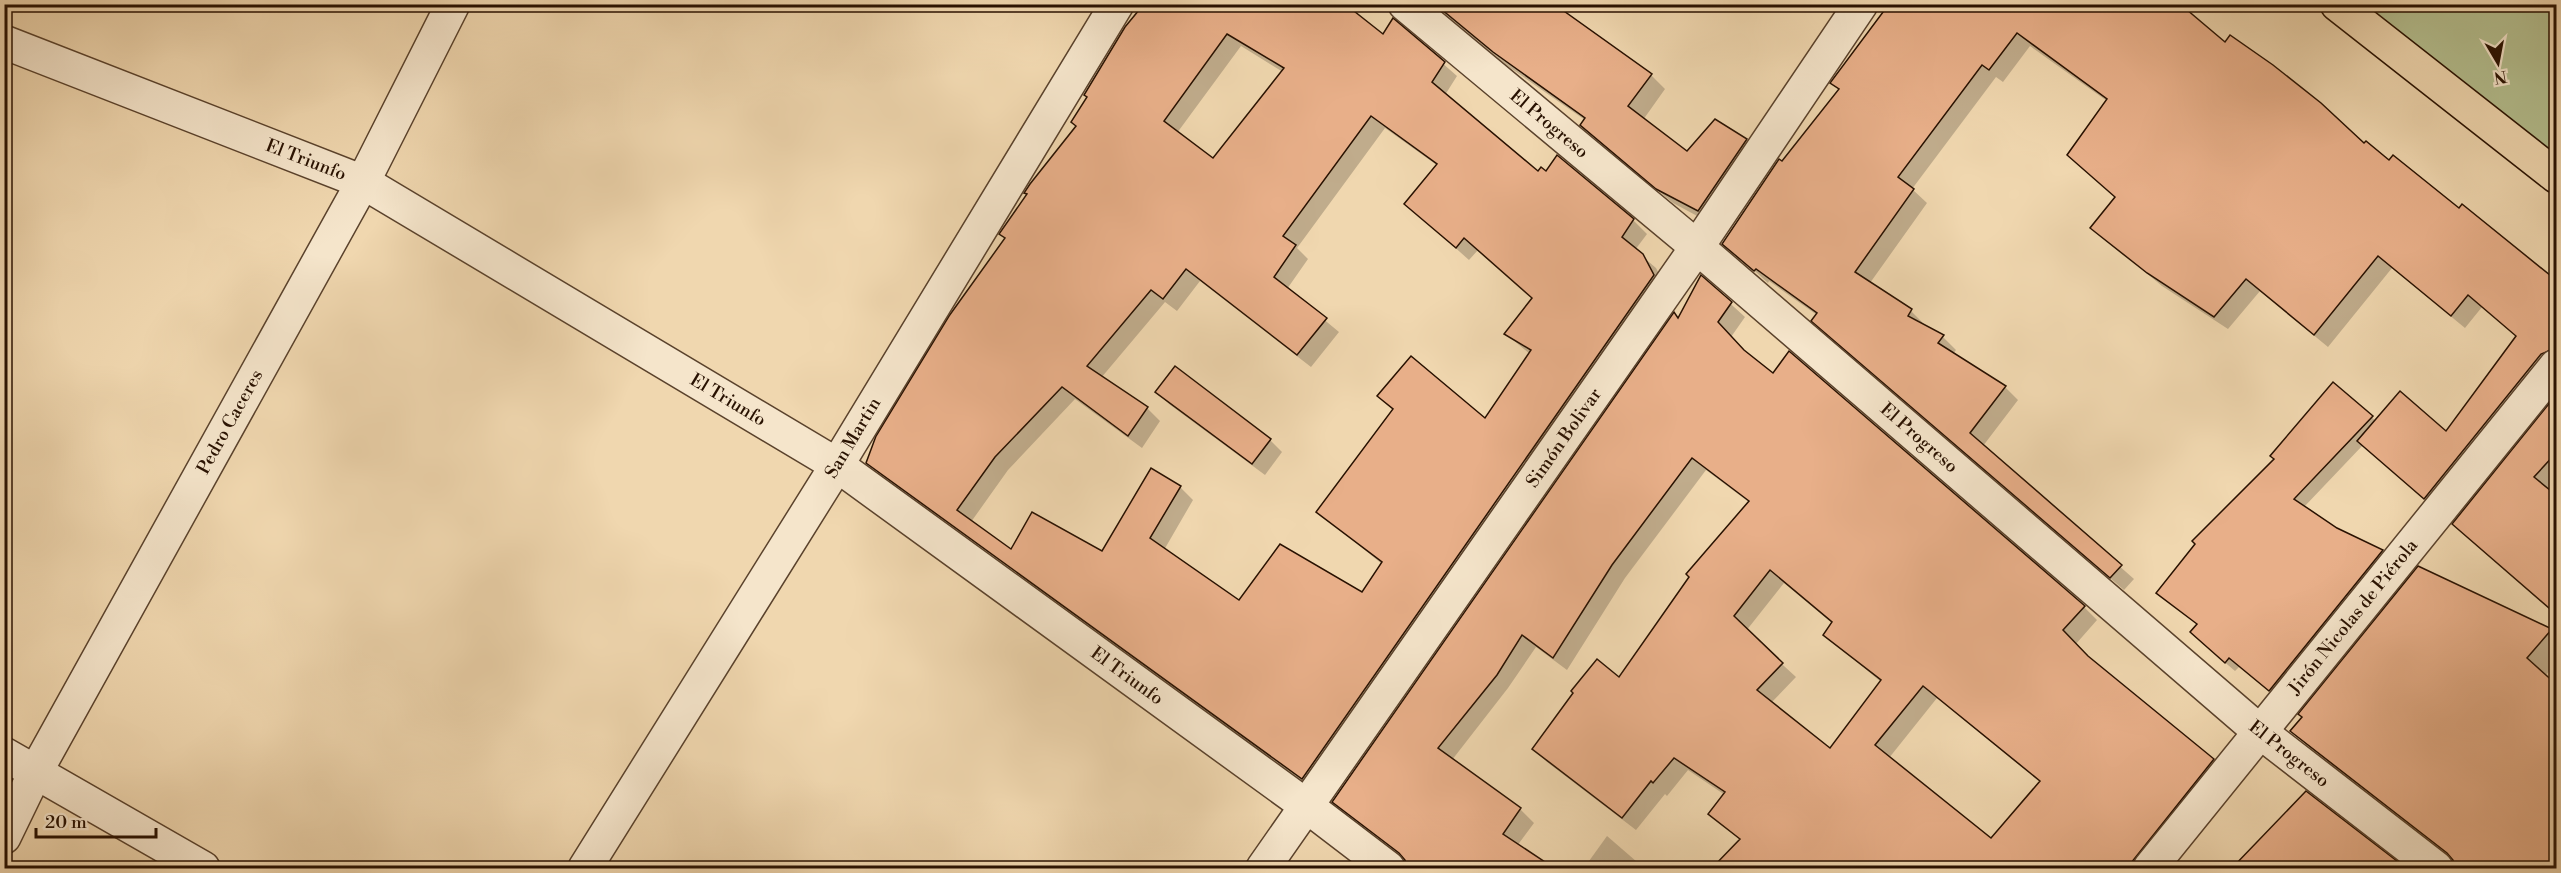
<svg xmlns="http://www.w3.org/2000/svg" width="2561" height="873" viewBox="0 0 2561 873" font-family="'Libre Bodoni',serif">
<rect width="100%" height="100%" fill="#f0d7af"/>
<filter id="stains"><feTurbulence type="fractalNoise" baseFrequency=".00333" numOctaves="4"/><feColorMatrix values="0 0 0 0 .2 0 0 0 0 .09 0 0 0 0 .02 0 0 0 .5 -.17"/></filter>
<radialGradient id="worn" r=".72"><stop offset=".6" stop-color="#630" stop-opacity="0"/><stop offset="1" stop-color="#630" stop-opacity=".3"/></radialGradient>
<polygon fill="#b4bf8f" stroke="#6e6848" stroke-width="1.5" points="2337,5 2556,5 2556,176"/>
<g fill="#0003" fill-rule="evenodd">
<path d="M1141,4h202l40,32 10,-16 64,56 -12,19 93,78 8,1 12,-17 75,63 14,14 -12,16 21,18 11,21 -351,502 -435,-316 -14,-13 140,-223 22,-44 49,-68 11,-29 -3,-3zM1241,46l42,26 -70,88 -36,-27zM1385,128l53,38 -32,38 63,56 9,-10 55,48 -27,36 24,20 -45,67 -106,-25 15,14 -76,102 64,52 -20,30 -123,8 -75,-52 29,-50 -13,-13 -77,66 -92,-2 -40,-29 37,-52 67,-71 67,49 18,-27 -13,-13 -46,-30 64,-76 12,9 23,-30 111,86 28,-35 -52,-43 21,-30 -11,-11z"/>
<polygon points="1433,4 1552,4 1651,75 1665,89 1643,120 1688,153 1715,121 1746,140 1761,155 1714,225 1673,203 1596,139 1581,125 1585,120 1509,67"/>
<polygon points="1716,4 1730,4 1725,12"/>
<polygon points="1888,4 2169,4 2364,146 2556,278 2556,366 2438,511 2363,445 2304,507 2337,530 2382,551 2391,560 2279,699 2240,666 2235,671 2201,642 2198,625 2158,593 2275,459 2333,384 2376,421 2446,434 2517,337 2482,307 2465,328 2392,268 2328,347 2260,291 2228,329 2162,286 2092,228 2116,198 2069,155 2107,101 2030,46 2003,82 1996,77 1912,189 1927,203 1870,283 1911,311 1924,324 1923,326 1943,337 1956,350 1953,354 2005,387 2018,400 1983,446 2134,579 2124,590 1826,334 1817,315 1769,281 1768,283 1724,243 1782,162 1840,91 1832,83 1885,12"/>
<path d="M1701,277l44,40 -14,20 16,17 337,253 13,13 -22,25 151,129 -75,93 -64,-60 -36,37 24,24h-361l27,-27 -31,-27 15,-19 -37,-25 -21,26 -2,-2 -29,36 -89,-68 -13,-13 85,-70 131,-176 -44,-33 -81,108 -58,92 -31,-23 -28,41 -56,72 68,49 14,14 -17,23 34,22h-145v-8l-72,-58 341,-488 4,5zM1784,583l49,41 -8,11 56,47 -51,68 -59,-47 25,-26 -50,-46zM1937,698l104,85 -50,57 -102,-82z"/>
<polygon points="1157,392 1270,440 1282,452 1265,475 1169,404"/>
<polygon points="2556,398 2556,614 2455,524"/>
<polygon points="2419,568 2551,630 2556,636 2556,663 2545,676 2556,686 2556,868 2456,868 2455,861 2310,749 2292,731"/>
<polygon points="2306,793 2404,868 2234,868"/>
<polygon points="1607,836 1644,868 1584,868"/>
</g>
<g fill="#e8af89" stroke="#281101" stroke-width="1.5" fill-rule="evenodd">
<path d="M1144,4h201l38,30 10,-16 52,44 -13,20 106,89 3,-4 5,4 11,-16 77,64 -12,18 21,17 11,21 -352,504 -436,-316 10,-27 73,-120 56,-78 -6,-4 28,-40 -3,-1 6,-9 46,-58 -5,-4 16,-25 -3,-2 41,-68zM1227,34l57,34 -71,90 -49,-37zM1371,116l66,48 -33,40 52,44 8,-10 68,60 -28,36 27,16 -46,68 -74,-62 -34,40 16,13 -77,103 66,50 -20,30 -82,-48 -41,56 -89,-62 31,-52 -30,-18 -49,83 -70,-39 -21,37 -54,-39 38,-53 67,-70 66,49 20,-29 -61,-41 64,-76 12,9 23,-30 111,86 30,-37 -53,-41 22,-32 -13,-9z"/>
<polygon points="1435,4 1554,4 1652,74 1628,106 1687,151 1715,119 1747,139 1698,211 1656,189 1580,125 1585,118 1493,52"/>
<polygon points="1889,4 2180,4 2225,42 2230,35 2273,65 2321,103 2364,143 2366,141 2389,160 2393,155 2459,208 2462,204 2556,280 2556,348 2541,354 2424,499 2357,441 2400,391 2446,431 2516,336 2468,295 2451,316 2378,256 2314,335 2246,279 2214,317 2147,273 2090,228 2115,197 2067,155 2107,99 2017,33 1989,70 1982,65 1898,177 1914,189 1855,272 1912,309 1908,316 1944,335 1938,343 2006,386 1970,433 2122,565 2110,578 1811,321 1817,313 1756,269 1754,271 1722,244 1779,159 1782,161 1839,89 1830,83"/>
<path d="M1701,275l31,27 -14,20 26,28 29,23 16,-22 296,255 -22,24 25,26 126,103 -87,109h-415l28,-29 -32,-25 17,-22 -51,-34 -21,25 -2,-2 -29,37 -90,-69 41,-56 -2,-2 26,-32 22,18 70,-100 -3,-3 63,-73 -57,-43 -80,107 -59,93 -31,-23 -25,40 -59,73 83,60 -18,26 51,34h-148l-1,-8 -6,-7 -67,-51 342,-490 4,6zM1770,570l62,52 -9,13 58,45 -51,68 -73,-58 26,-27 -49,-47zM1923,686l117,95 -49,57 -116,-93z"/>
<polygon points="1175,366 1271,439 1252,464 1155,392"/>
<polygon points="2333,382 2373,416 2294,499 2337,528 2383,550 2269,691 2229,658 2225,663 2190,632 2197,624 2156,593 2195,544 2192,541 2274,459 2270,456"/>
<polygon points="2556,395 2556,453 2534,477 2556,495 2556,614 2452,524"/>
<polygon points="2418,566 2552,629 2527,658 2556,684 2556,868 2454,868 2453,860 2447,853 2290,731 2302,717 2298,714"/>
<polygon points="2306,791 2406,868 2232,868"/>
</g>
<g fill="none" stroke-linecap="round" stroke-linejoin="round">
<defs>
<g id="minor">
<polyline points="1405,4 1697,247 2259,731 2436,868"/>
<polyline points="4,42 363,182 837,465 1308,807 1388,868"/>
<polyline points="4,754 203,868"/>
<polyline points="4,837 35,773 363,182 453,4"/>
<polyline points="585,868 837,465 1117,4"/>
<polyline points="1263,868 1697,247 1861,4"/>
<polyline points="2150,868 2556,366"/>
</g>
<polyline id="major" points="2337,4 2556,176"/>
</defs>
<use href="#minor" stroke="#5a422c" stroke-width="36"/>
<use href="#major" stroke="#281101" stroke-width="36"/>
<use href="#minor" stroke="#f5e5cb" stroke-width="33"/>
<use href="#major" stroke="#f0d7af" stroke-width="33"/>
</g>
<g text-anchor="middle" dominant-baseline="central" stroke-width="5" stroke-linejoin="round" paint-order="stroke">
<g font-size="18" fill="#281101" stroke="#f5e5cb">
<text transform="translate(1549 124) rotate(40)">El Progreso</text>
<text transform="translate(306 160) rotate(21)">El Triunfo</text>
<text transform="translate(728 400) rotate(31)">El Triunfo</text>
<text transform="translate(230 422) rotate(-61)">Pedro Caceres</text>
<text transform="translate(853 438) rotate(-59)">San Martin</text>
<text transform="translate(1564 438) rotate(-55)">Simón Bolivar</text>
<text transform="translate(1919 438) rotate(41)">El Progreso</text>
<text transform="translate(2353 617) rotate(-51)">Jirón Nicolas de Piérola</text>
<text transform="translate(1127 676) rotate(36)">El Triunfo</text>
<text transform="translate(2289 754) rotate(38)">El Progreso</text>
</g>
</g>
<rect width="2561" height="873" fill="none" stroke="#f0d7af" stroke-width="24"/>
<rect x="6" y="6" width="2549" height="861" fill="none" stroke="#281101" stroke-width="3"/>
<rect x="12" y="12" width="2537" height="849" fill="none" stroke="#281101" stroke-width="1.5"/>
<g transform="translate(2498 63) rotate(170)" stroke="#f5e5cb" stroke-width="4.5" paint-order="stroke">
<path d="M0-4.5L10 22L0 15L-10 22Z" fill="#281101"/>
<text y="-9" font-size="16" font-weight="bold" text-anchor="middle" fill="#281101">N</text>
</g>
<path d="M36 828v9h120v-9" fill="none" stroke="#281101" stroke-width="3"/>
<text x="45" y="828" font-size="18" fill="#281101" stroke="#f5e5cb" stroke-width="4.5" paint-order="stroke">20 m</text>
<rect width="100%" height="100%" filter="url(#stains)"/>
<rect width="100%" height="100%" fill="url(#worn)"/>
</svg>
